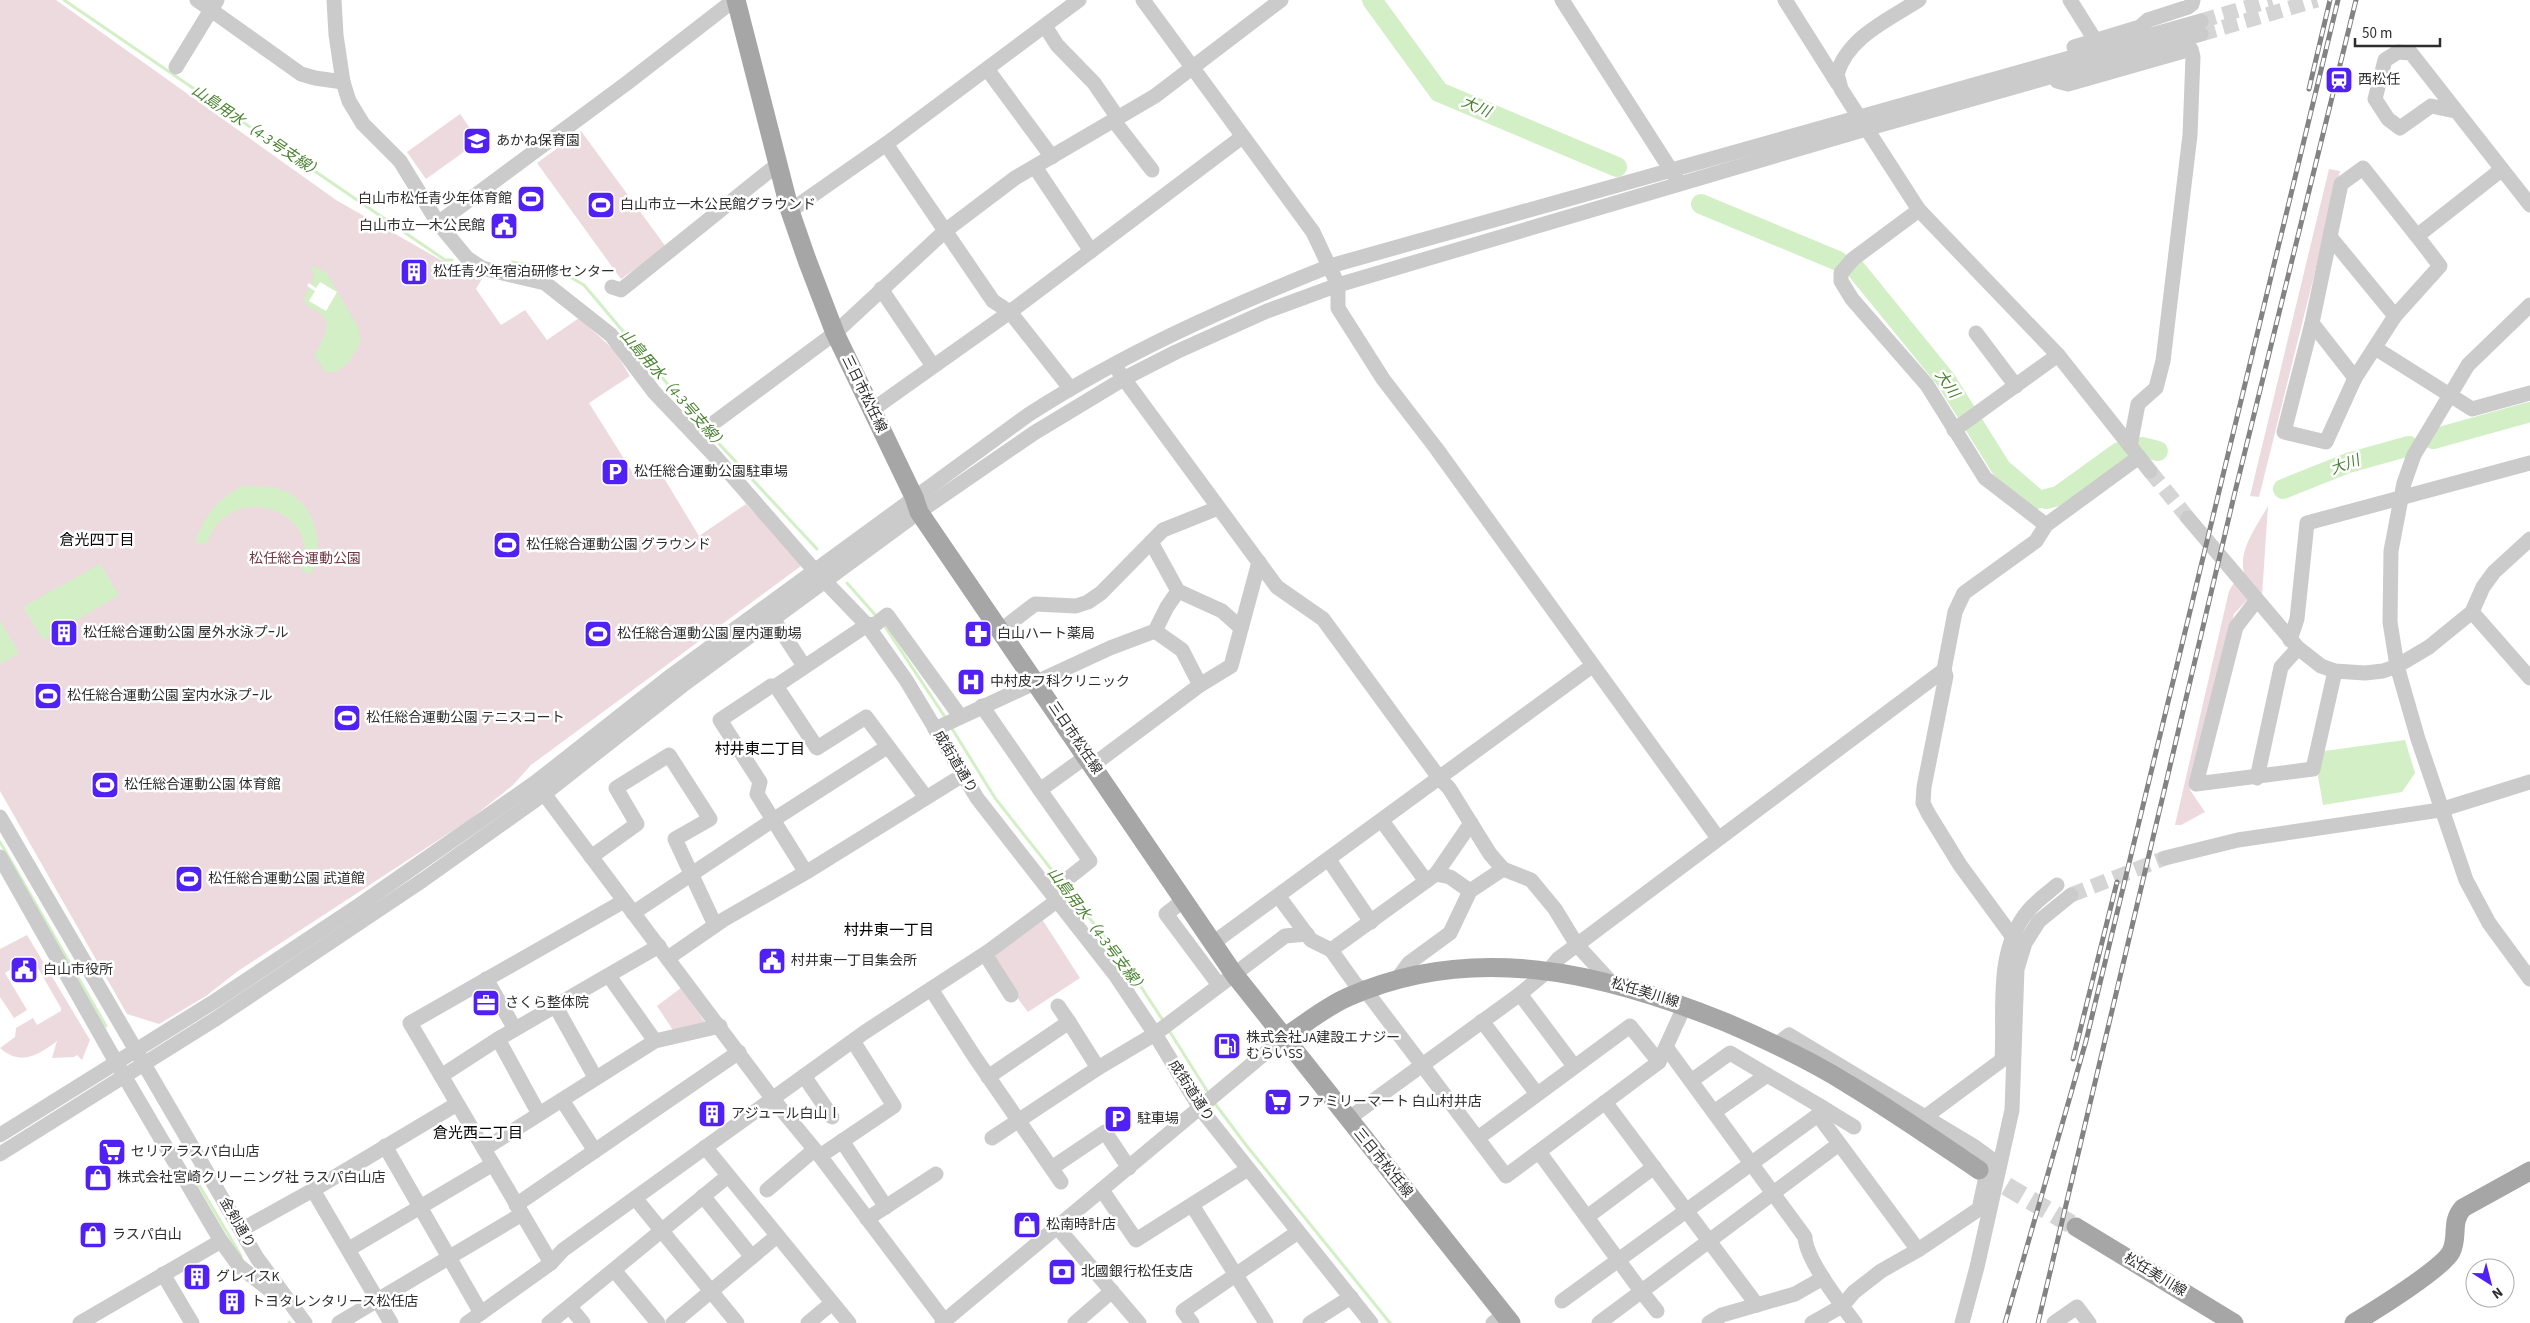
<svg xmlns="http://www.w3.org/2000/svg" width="2530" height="1323" viewBox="0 0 2530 1323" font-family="'Source Sans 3','Noto Sans JP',sans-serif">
<rect width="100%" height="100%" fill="#fff"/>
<g fill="#eddadf">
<polygon points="0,0 56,0 336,200 453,267 455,264 483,277 476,289 501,325 525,310 547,340 579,318 614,350 630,376 589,403 636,478 656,465 699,536 746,504 774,533 801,566 531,765 513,785 469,820 238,971 206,996 159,1024 127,1014 0,791"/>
<polygon points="460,114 479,141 426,179 407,152"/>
<polygon points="581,131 666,247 621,279 537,163"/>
<polygon points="2329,169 2340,171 2259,497 2250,496"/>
<path d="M2268,506l-6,90c-5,-5 -13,-11 -16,-17 -11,-26 10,-51 22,-73z"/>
<polygon points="2235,581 2248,599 2234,614 2190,790 2205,812 2181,825 2175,825 2229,591"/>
<polygon points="1040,916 1080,978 1028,1012 986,956"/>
<path d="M27,935l63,105 -8,20 -5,-5 -3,2 -22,1 5,-17c-20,15 -36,25 -57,7l15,-11 1,-9 17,-10 4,7 24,-14v-3l-30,-52 -26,17 22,37 -13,8 -14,-21v-48z"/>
<polygon points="681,988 707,1025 675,1033 657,1006"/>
</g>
<g fill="#d2efc5">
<path d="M311,265l15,7 33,57 1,14 -11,19 -13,10h-10l-12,-16c6,-13 23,-34 3,-45 -4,-3 -10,-3 -12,-9 -3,-7 5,-14 8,-21 1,-5 -1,-11 -2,-16z"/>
<path d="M243,486c14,0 33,0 46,7 28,16 36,56 21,82l-9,-6c24,-57 -72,-93 -94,-25l-12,-2c10,-26 22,-44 48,-56z"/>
<polygon points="100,564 119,595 43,640 23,607"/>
<polygon points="0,621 19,653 0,664"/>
<polygon points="2405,740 2415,773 2402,792 2323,805 2318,776 2324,751"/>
</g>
<polygon fill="#fff" points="320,282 337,292 326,311 309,301 315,291 307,286 309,283 316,288"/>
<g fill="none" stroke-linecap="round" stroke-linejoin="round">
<g stroke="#d2efc5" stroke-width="3">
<polyline points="64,0 445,260 452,260"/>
<polyline points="512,262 556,269 584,285 703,426"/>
<polyline points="709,433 817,549"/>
<polyline points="847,583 878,618"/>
<polyline points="884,625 947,720"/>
<polyline points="951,727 995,798 1059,879"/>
<polyline points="0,842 106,1026"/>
<polyline points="1064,886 1126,964 1164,1022"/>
<polyline points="1168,1029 1209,1094"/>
<polyline points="1213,1101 1246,1145 1390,1323"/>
<polyline points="199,1185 241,1256"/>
<polyline points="289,1322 290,1323"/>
</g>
<g stroke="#d2efc5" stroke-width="20">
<polyline points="1372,0 1439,92 1617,167"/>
<polyline points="1701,204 1838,261"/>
<polyline points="1855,268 1946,380 2001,468 2037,499"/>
<polyline points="2433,439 2530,412"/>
<polyline points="2142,447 2158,451"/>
<polyline points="2283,489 2348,463 2409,446"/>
<polyline points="2046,499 2058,496 2119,452"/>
</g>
<g stroke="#d5d5d5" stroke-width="15" stroke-dasharray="15 8" stroke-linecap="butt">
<polyline points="2201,21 2272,0"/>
<polyline points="2201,34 2317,0"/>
<polyline points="2150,471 2188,518"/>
<polyline points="2071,895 2165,858"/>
</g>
<polyline stroke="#d5d5d5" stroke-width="19" stroke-dasharray="19 9" stroke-linecap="butt" points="1982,1172 2076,1227"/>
<g stroke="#cbcbcb" stroke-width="15">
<polyline points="197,0 301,74 315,78 343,82"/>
<polyline points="334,0 336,35 343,82 349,101 363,124 400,161 438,223 467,258 482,268 545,283 611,335 654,392 713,454 815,571 867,625 906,680 977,798 1116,976 1155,1034 1200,1108 1371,1323"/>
<polyline points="1143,0 1313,232 1338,285 1338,308 1383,379 1436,448 1718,838"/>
<polyline points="1562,0 1676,178"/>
<polyline points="1785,0 1838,84"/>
<path d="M1919,0c-31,20 -71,37 -82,74l4,15 78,121 139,145 92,116"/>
<polyline points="2070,0 2095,40"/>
<polyline points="1045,26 1057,45 1094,83 1118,118"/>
<polyline points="2074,47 2140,27 2148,20 2188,7 2192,4 2193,0"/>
<polyline points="176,67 217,0"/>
<polyline points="987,69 1052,157"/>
<polyline points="2057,81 2068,84 2191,49 2193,57 2190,135 2163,361 2156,388 2138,404 2130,446"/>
<polyline points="2455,111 2431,106 2400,128 2388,119 2375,99 2385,60 2398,52 2411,53 2530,205"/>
<polyline points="1114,121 1152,170"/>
<polyline points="886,144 993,301 1010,312 1070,388"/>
<polyline points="1035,167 1091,251"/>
<polyline points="1919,210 1853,259 1841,273 1841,281 1852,299 1927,385 1985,478 2046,525"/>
<polyline points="790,211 886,144 1079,0"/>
<polyline points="438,223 627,83 734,0"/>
<polyline points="2417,236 2363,168 2341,184 2312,323 2284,432 2326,442 2355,378 2395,316 2440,266 2417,236 2501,170"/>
<polyline points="2331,238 2395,316"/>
<polyline points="612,287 621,290 778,164"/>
<polyline points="881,289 933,366"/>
<polyline points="2530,305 2468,365 2414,455 2404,483 2391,551 2390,622 2397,666 2418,739 2466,880 2489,923 2530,979"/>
<polyline points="2312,323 2355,378"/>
<polyline points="1976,333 2016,386"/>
<polyline points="2375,348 2472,409 2530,393"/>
<polyline points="1119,372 1277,587 1323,619 1440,779 1449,788 1490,854 1503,869 1531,880 1555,909 1577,945 1611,982"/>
<polyline points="872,410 1010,312 1242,137"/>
<polyline points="1954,430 2058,355"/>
<polyline points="696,436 835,333 945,231 1015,178 1155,96 1281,0"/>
<polyline points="2188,518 2298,648 2321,666 2335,671 2365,673 2383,671 2397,666 2429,647 2472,612 2483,587 2494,572 2530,539"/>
<polyline points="1151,542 1178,591 1222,611 1241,628"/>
<polyline points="2256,601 2236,627 2196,784 2313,769 2335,671"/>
<polyline points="2472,612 2530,678"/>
<polyline points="774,620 804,666"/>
<polyline points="1001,630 1035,604 1076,606 1088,602 1101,593 1163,530 1218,508"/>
<polyline points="1155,631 1182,650 1200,685"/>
<polyline points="2290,640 2297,619 2307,523 2530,463"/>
<polyline points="776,686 817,748 866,717 925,796"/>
<polyline points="982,706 1040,790 1087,756"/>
<polyline points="935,729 1110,648 1155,631 1167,607 1178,591"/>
<polyline points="1093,765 1200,685 1231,666 1259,562"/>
<polyline points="2257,778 2281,667 2298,648"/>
<polyline points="539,787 772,1098 820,1156 946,1323"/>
<polyline points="1040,790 1090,861 1051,892"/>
<polyline points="0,817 257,1258 305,1323"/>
<polyline points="1382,821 1426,881"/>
<polyline points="0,857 116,1062 221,1241 239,1266 280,1298"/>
<polyline points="591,857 637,824 616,788 669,755 710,819 675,839 715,925"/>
<polyline points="2165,858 2238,840 2440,810 2530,782"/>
<polyline points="1329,860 1371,922"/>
<polyline points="805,871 757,794 760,782 720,720 771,686 776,686 867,625 876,624 887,615 960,716"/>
<polyline points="1436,874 1471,823"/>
<polyline points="1279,897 1311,940 1331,950 1356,985 1366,991 1506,1176 1659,1062 1685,1005"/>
<polyline points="1184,900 1166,914 1219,985"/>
<polyline points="633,913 773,820 887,747"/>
<polyline points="2012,936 1960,865 1928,813 1923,803 1924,787 1946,676 1944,670 1955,612 1964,593 2036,541 2046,525 2139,457"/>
<polyline points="1213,943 1592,666"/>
<polyline points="1331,950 1436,874 1450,877 1470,891"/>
<polyline points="985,954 1011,995"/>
<polyline points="668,958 723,920 810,870 963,775"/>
<polyline points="609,976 655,1041"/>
<polyline points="486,979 515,1029"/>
<polyline points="1396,981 1409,963 1450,933 1470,891 1503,869"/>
<polyline points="931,989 974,1056 1061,1182"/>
<polyline points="1520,994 1574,1066"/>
<polyline points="1058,1006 1069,1022"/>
<polyline points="556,1007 595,1077"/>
<polyline points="1482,1021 1537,1094"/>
<polyline points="498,1039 539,1114"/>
<path d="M1776,1045l13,-10 136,82 77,-57c3,-50 -8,-108 26,-149 8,-10 20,-18 29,-26"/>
<path d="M1666,1047l139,190c1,23 36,67 50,86"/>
<polyline points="441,1076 498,1039 659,946"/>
<polyline points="804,1076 832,1117"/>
<polyline points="988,1077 1069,1022 1098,1068"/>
<polyline points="562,1100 595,1151"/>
<polyline points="1605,1102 1757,1305"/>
<polyline points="1820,1106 1854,1127"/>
<polyline points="1714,1112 1767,1075"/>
<polyline points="1818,1115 1918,1250"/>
<polyline points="1348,1119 1520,994 1549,970 1558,959 1944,670"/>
<path d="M0,1135l215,-134 146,-97 175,-122 136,-107 356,-260c96,-62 197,-107 302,-149l871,-245"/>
<polyline points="992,1138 1098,1068 1155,1034 1285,936 1307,934"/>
<polyline points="1478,1138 1630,1026 1659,1062"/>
<polyline points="842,1141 886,1207"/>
<polyline points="385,1146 481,1313"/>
<polyline points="705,1147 849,1323"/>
<polyline points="484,1149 655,1041 720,1026"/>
<polyline points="1539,1152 1641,1291 1657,1311"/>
<polyline points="0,1154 214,1020 423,880 544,794 683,685 919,512 1034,433 1125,378 1176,352 1267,311 1338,285 1866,129 2201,34"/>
<polyline points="820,1156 894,1106 853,1041"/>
<polyline points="1053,1167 1105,1132 1129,1168"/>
<polyline points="313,1190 391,1323"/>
<polyline points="767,1190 814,1150"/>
<polyline points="1102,1190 1136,1240 1248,1169"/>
<polyline points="703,1196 752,1257"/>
<polyline points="635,1198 737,1323"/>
<polyline points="516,1205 739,1052"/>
<polyline points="1192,1205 1266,1323"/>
<polyline points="1587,1217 1654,1167"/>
<polyline points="867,1219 936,1174"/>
<polyline points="1057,1227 1139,1323"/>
<polyline points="241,1230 313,1190 457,1104"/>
<polyline points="349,1249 493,1164"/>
<polyline points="551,1263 410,1023 624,901"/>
<polyline points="614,1270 658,1323"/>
<polyline points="163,1274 192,1323"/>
<polyline points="1562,1301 1818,1115 1820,1106 1730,1053 1691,1081"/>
<polyline points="570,1307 583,1323"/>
<polyline points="80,1323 221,1241"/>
<polyline points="339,1323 522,1214"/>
<polyline points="467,1323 551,1263 563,1250 865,1032 989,951 1058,900"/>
<polyline points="549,1323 728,1176"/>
<polyline points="673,1323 777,1236"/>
<polyline points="808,1323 832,1303"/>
<polyline points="942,1323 1283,1038"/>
<polyline points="1075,1323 1112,1291"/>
<polyline points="1192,1323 1183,1311 1298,1232"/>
<polyline points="1310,1323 1351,1297"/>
<polyline points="1493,1323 1504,1315"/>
<polyline points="1599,1323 1839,1144"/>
<polyline points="1709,1323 1722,1315 1795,1294 1823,1278"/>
<polyline points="1812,1323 1842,1306 1854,1292 1881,1271 1918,1250 1979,1209 1990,1158 1975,1147 1925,1117"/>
<polyline points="1962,1323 1977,1267 2012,1110 2017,969 2025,943 2039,921 2071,895"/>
<polyline points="2054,1323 2077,1307 2089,1323"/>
</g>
<g stroke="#a6a6a6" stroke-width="19">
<polyline points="736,0 790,211 807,260 835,333 914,497 919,512 1234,974 1511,1323"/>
<path d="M1283,1038c21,-13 42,-31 65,-41 126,-56 256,-24 377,25 42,18 85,38 123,62 45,27 88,57 131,86"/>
<polyline points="2076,1227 2234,1323"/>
<path d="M2354,1323c20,-12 88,-54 97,-71 8,-15 -1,-30 12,-44l67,-37"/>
</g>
<defs>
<g id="rail">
<polyline points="2309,89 2330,0"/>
<polyline points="2073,1059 2117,882"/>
<polyline points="2005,1323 2086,1041 2338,0"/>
<polyline points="2038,1323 2234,496 2356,0"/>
</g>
</defs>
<use href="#rail" stroke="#838383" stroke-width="5"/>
<use href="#rail" stroke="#fff" stroke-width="3" stroke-dasharray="9" stroke-linecap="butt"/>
</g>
<defs>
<symbol id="station-square" viewBox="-11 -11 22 22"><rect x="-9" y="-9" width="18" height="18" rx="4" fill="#5020f5" stroke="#fff"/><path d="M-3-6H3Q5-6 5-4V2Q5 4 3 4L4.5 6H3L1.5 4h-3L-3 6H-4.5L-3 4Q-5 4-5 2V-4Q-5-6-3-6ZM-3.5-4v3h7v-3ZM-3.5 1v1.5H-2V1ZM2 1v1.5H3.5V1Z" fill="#fff"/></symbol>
<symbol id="school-square" viewBox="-11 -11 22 22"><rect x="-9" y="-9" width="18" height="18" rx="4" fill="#5020f5" stroke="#fff"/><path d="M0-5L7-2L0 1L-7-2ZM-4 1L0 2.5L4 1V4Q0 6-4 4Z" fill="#fff"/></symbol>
<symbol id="stadium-square" viewBox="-11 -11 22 22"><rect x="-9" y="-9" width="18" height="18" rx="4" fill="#5020f5" stroke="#fff"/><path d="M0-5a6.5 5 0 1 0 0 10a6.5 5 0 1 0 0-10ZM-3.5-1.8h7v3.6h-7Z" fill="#fff"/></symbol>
<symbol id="civic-square" viewBox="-11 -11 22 22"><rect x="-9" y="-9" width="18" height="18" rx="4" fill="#5020f5" stroke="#fff"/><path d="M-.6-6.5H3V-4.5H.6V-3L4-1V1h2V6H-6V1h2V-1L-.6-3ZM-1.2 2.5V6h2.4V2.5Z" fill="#fff"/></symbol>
<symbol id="building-square" viewBox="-11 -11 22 22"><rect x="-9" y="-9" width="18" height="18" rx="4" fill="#5020f5" stroke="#fff"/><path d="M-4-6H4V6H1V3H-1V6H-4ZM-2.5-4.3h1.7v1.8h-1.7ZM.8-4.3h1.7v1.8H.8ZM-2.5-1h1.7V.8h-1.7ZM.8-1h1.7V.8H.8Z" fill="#fff"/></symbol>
<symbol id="parking-square" viewBox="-11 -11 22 22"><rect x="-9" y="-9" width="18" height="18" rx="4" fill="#5020f5" stroke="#fff"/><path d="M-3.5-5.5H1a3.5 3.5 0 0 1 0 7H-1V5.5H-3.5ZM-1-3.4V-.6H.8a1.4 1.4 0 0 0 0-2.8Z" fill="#fff"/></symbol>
<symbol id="pharmacy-square" viewBox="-11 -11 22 22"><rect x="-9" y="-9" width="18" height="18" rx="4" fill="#5020f5" stroke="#fff"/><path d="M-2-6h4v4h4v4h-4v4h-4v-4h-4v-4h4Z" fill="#fff"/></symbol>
<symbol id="hospital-square" viewBox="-11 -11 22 22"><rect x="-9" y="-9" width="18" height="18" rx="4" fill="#5020f5" stroke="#fff"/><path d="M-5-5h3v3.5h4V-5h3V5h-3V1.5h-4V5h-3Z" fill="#fff"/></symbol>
<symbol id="office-square" viewBox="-11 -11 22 22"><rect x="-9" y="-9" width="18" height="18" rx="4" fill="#5020f5" stroke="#fff"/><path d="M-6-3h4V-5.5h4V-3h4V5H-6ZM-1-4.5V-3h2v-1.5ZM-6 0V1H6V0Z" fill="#fff"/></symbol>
<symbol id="fuel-square" viewBox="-11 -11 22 22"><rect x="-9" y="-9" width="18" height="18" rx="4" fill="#5020f5" stroke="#fff"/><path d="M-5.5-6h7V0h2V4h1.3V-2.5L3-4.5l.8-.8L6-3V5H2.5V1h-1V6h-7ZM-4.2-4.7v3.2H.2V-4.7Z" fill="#fff"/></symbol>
<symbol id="supermarket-square" viewBox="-11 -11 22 22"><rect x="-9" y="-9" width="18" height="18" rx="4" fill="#5020f5" stroke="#fff"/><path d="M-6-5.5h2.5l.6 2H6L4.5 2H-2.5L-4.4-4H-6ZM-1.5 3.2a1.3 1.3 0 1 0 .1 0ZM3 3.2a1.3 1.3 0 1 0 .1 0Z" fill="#fff"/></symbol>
<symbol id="shop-square" viewBox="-11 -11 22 22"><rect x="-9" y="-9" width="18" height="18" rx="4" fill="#5020f5" stroke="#fff"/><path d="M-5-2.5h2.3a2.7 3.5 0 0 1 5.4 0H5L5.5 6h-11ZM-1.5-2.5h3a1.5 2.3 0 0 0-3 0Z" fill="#fff"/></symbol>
<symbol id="bank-square" viewBox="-11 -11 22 22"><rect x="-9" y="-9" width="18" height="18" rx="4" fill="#5020f5" stroke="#fff"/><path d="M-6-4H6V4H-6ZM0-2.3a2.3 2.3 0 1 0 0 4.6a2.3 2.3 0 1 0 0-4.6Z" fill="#fff"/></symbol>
</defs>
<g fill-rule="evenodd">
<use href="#station-square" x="2323" y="64" width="32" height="32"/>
<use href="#school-square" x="461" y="125" width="32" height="32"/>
<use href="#stadium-square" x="515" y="183" width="32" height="32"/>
<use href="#stadium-square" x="585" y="189" width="32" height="32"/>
<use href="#civic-square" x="488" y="210" width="32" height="32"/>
<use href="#building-square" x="398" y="256" width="32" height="32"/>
<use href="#parking-square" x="599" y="456" width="32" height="32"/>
<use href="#stadium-square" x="491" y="529" width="32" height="32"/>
<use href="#building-square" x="48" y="617" width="32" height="32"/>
<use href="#stadium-square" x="582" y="618" width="32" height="32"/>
<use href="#pharmacy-square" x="962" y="618" width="32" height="32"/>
<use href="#hospital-square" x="955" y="666" width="32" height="32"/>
<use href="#stadium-square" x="32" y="680" width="32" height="32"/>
<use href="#stadium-square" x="331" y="702" width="32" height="32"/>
<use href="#stadium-square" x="89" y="769" width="32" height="32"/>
<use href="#stadium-square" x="173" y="863" width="32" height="32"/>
<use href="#civic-square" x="756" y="945" width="32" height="32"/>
<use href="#civic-square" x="8" y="954" width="32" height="32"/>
<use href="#office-square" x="470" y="987" width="32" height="32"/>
<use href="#fuel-square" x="1211" y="1030" width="32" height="32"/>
<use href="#supermarket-square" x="1262" y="1086" width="32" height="32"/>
<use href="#building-square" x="696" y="1098" width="32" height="32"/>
<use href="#parking-square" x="1102" y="1103" width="32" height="32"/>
<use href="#supermarket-square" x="96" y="1136" width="32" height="32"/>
<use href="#shop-square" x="82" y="1162" width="32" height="32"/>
<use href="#shop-square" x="1011" y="1209" width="32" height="32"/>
<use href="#shop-square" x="77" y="1219" width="32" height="32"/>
<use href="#bank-square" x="1046" y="1256" width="32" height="32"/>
<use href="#building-square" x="181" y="1261" width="32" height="32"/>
<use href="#building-square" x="216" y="1286" width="32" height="32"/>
</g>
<g text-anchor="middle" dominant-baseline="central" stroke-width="5" stroke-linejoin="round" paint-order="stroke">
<g font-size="14" fill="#2e2e2e" stroke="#fff" text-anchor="start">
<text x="2358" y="80">西松任</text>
<text x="496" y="141">あかね保育園</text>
<text x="512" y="199" text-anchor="end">白山市松任青少年体育館</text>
<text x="620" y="205">白山市立一木公民館グラウンド</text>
<text x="485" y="226" text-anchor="end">白山市立一木公民館</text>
<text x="433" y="272">松任青少年宿泊研修センター</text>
<text x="634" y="472">松任総合運動公園駐車場</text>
<text x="526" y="545">松任総合運動公園 グラウンド</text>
<text x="83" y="633">松任総合運動公園 屋外水泳プｰル</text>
<text x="617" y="634">松任総合運動公園 屋内運動場</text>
<text x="997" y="634">白山ハート薬局</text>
<text x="990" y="682">中村皮フ科クリニック</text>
<text x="67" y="696">松任総合運動公園 室内水泳プｰル</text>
<text x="366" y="718">松任総合運動公園 テニスコート</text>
<text x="124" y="785">松任総合運動公園 体育館</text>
<text x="208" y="879">松任総合運動公園 武道館</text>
<text x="791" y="961">村井東一丁目集会所</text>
<text x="43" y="970">白山市役所</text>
<text x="505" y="1003">さくら整体院</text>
<text x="1246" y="1038">株式会社JA建設エナジー<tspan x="1246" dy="16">むらいSS</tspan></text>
<text x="1297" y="1102">ファミリーマート 白山村井店</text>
<text x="731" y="1114">アジュール白山Ⅰ</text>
<text x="1137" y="1119">駐車場</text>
<text x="131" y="1152">セリア ラスパ白山店</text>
<text x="117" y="1178">株式会社宮崎クリーニング社 ラスパ白山店</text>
<text x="1046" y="1225">松南時計店</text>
<text x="112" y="1235">ラスパ白山</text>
<text x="1081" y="1272">北國銀行松任支店</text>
<text x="216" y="1277">グレイスK</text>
<text x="251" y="1302">トヨタレンタリース松任店</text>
</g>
<g font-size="14" fill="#2e2e2e" stroke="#fff">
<text transform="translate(864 394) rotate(64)">三日市松任線</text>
<text transform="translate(1075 738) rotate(56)">三日市松任線</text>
<text transform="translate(955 762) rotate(59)">成街道通り</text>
<text transform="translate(1645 993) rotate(17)">松任美川線</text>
<text transform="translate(1191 1091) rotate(57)">成街道通り</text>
<text transform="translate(1383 1163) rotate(51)">三日市松任線</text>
<text transform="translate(237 1223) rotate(60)">金剣通り</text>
<text transform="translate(2155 1275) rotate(31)">松任美川線</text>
</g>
<g font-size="14" fill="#6e3741" stroke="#fff">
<text x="305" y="559">松任総合運動公園</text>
</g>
<g font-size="15" font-style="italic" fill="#4a8330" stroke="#fff">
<text transform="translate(1476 107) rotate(23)">大川</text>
<text transform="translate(257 132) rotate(34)">山島用水（4-3号支線）</text>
<text transform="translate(1947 384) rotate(55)">大川</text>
<text transform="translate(673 390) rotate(49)">山島用水（4-3号支線）</text>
<text transform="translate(2345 465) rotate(-20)">大川</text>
<text transform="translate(1097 931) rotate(53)">山島用水（4-3号支線）</text>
</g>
<g font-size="15" fill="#000" stroke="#fff">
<text x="97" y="540">倉光四丁目</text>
<text x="760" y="749">村井東二丁目</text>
<text x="889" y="930">村井東一丁目</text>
<text x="478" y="1133">倉光西二丁目</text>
</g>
</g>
<g transform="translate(2490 1283) rotate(144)"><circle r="24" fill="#ffffff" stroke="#ababab"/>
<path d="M0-4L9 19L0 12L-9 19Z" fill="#5020f5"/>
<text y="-8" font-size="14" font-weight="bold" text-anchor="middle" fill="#2e2e2e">N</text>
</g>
<path d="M2355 38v8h85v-8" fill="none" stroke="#2e2e2e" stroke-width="2.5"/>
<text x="2362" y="38" font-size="15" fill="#2e2e2e" stroke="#ffffff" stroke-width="4" paint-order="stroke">50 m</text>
</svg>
